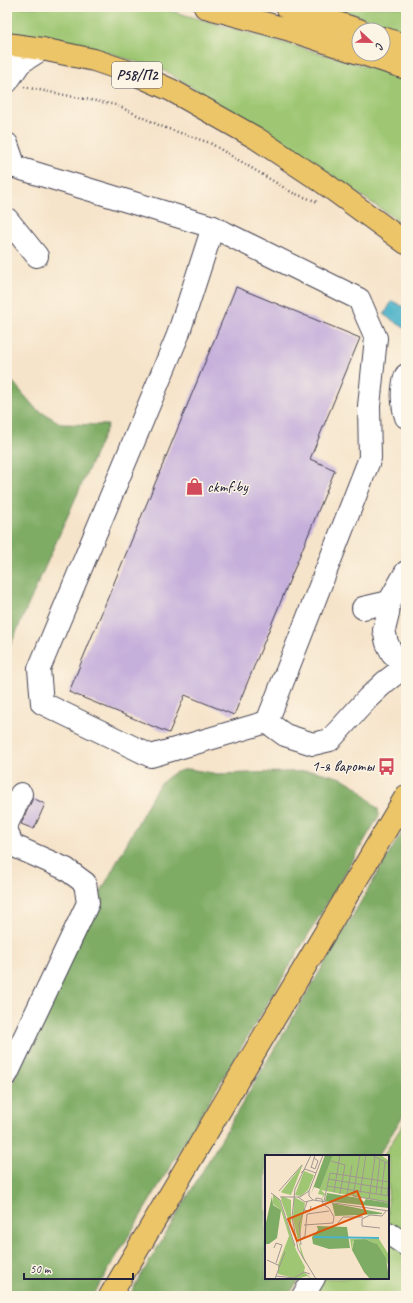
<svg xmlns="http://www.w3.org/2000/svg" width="413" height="1303" viewBox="0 0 413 1303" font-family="Caveat,sans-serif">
<rect width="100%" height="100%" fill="#fcf5e5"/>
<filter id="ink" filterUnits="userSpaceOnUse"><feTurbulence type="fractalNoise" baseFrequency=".025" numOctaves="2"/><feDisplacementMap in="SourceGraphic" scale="8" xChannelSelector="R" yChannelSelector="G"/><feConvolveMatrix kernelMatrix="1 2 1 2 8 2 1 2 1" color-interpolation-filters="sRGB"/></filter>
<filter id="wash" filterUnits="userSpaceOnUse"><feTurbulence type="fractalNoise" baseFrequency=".012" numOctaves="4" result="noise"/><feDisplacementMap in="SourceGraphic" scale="16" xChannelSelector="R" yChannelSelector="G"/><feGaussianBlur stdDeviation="0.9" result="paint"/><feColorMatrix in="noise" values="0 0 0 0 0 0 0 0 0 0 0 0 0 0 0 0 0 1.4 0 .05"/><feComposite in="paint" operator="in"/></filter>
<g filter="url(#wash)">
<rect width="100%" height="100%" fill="#f6e4ca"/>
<g fill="#9fc773" stroke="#607457">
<polygon points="7,7 157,7 376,69 406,82 406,226 294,150 167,72 84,45 7,32"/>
<polygon points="327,7 406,7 406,32 397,28"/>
<polygon points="406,1120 406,1296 294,1296 306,1278 388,1278 388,1156 383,1156"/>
</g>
<g fill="#7fac65" stroke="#506750">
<polygon points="7,375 36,409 62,424 108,425 7,653"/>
<path d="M189,769l29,5 97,-3 27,7 15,9 21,22 1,7 -286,480h-86v-198l5,-14 79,-174 65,-121c11,-12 17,-18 33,-20z"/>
<polygon points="406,825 406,1111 378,1156 266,1156 266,1278 300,1278 288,1296 129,1296"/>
</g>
<polygon fill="#4bb3c9" stroke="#366a82" points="392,301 406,308 406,329 384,315"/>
<g id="blocks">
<g fill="#c5afdb">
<polygon points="236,287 360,338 310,459 335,470 234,715 185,695 169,733 69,692"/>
<polygon points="33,798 45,804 34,829 21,824"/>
</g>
</g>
</g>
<g filter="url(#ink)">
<use href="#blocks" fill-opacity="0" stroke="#423f50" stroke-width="1"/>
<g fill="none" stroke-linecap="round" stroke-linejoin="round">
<defs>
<g id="minor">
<polyline points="7,82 20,63 42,49"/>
<polyline points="7,144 15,167 213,227 359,299 376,338 369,406 370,458 267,722"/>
<polyline points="7,219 37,256"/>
<polyline points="213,227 178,335 39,669 42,703 151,756 267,722 285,735 313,744 330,740 368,698 385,682 398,672 406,671"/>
<path d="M406,375c-5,13 -4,30 0,42"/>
<polyline points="406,572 389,602 388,614 384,630 387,643 392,653 401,662 406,665"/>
<polyline points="363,608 389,602"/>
<polyline points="7,824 21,794"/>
<polyline points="7,831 12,845 66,869 85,883 88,903 7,1074"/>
<polyline points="388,1233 406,1245"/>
<polyline points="303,1296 314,1278"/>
</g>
<polyline id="major" points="110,1296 406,796"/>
<g id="highway">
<polyline points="205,7 290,30 359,53"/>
<polyline points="287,7 359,30"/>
<polyline points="383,38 406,46"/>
<polyline points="7,44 42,49 94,60 135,74 171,90 256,138 324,183 406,243"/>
<polyline points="363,54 406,68"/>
</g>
</defs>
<use href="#minor" stroke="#423f50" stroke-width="24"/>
<use href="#major" stroke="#423f50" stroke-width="24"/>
<use href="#highway" stroke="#423f50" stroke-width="24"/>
<polyline stroke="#423f50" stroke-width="2.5" stroke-dasharray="1 3" stroke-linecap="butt" points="24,87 116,105 163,127 210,143 293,193 318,202"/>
<use href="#minor" stroke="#fff" stroke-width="22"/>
<use href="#major" stroke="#edc569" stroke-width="22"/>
<use href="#highway" stroke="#edc569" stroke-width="22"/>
</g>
</g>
<defs>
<symbol id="shop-bare" viewBox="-9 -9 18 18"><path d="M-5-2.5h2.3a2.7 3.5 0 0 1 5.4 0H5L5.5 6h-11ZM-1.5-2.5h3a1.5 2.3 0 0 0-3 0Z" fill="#d1495b" stroke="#fcf5e5" stroke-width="2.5" paint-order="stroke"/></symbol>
<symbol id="bus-bare" viewBox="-9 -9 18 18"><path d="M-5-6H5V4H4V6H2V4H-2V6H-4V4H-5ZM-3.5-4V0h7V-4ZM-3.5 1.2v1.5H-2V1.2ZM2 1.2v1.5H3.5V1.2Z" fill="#d1495b" stroke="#fcf5e5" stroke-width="2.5" paint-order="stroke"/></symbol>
</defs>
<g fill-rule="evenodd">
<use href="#shop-bare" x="182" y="474" width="25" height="25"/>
<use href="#bus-bare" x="374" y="754" width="25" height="25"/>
</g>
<g text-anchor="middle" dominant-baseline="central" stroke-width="3" stroke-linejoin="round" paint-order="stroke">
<rect fill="#fcf5e5" stroke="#63616e" stroke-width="1" x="112" y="62" width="50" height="26" rx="3"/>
<g font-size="15" font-weight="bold" fill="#22223b">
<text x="137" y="75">Р58/П2</text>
</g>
<g font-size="16" fill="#22223b" stroke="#fcf5e5" text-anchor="start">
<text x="207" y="487">ckmf.by</text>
<text x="374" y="766" text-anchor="end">1-я вароты</text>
</g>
</g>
<g transform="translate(265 1155)">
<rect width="124" height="124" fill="#f6e4ca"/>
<path d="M68,0h48l8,6v42l-68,-13 4,4 -3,5 1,-4 -5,-1zM38,9l-12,31 -8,-2 -2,-1zM39,16l10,4 -6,15 -7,6 -6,-1zM8,39l6,5 17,51 9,17 -1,5 8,7 -5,-3 -10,3 -19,-5v-9l11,-29 -8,-26 -8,-6zM17,41l9,4v27l-10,-27zM29,42l11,6 -6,39 7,22 -4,-7 -9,-38zM85,84h29l10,16v11l-14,-23 -10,-4 -12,2 -1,9z" fill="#9fc773"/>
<path d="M60,0h8l-13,34 -6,-2 -3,7zM62,38l32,5 5,4 2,-3 23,4v5l-64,-7zM7,41l1,9 8,5 -4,28 -8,6h-4v-17zM67,48l50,10v1l-47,2zM52,71l30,1 3,21 -21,1 -16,-5 -1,-7 6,-7zM100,84l12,5 9,14 3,21h-19l-6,-7 -12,-22 2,-10z" fill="#7fac65"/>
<path fill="none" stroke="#4bb3c9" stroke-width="2" d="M49,82l65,1"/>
<path fill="none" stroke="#a19691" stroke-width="1" d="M46,0l-16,34 -3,28 6,32 18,30M95,0l-7,41 36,6M107,0l17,9M66,6l14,4 -5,29M46,12l4,2 3,-8 -4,-3M46,13l4,-13M36,18l4,-4 11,4M63,24l61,10M62,31l62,10M14,36l23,-26M69,37l6,-37M6,38l9,7 15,46M95,38l6,-38M111,39l4,-35M82,40l5,-30M116,40l4,-33M122,41l2,-17M15,42h20l9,-6M33,42l7,5 8,-2 76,11M104,44l6,-42M48,45l-4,-4v-5l14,-36M51,45v-2l6,1 1,5 -2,3M59,46l6,-28 59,9M38,55l7,1 1,-5M73,68l5,-6h20M39,70l29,-2 1,-6 -5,-9 -6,-4M115,73l-18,-2v-7l8,-4 12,1 4,-5M36,84l4,-3 2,-22 22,-3M36,90l-2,-21 8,-22M9,93l2,-5 6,2 -6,18M2,105l13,6M11,121l9,-24M10,124l1,-3 18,2 10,-6 6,2"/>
<path fill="#de560e" fill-opacity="0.15" stroke="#de560e" stroke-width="2" d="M92,36l9,22 -69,28 -9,-22z"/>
<rect width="124" height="124" fill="none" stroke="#22223b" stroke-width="2"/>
</g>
<rect width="413" height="1303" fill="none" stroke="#fcf5e5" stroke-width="24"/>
<g transform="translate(371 42) rotate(112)"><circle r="19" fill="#fcf5e5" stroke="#a5a1a1"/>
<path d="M0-3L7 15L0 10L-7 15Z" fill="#d1495b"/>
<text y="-6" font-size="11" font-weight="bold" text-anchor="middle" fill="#22223b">С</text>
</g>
<path d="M24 1273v6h109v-6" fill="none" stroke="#22223b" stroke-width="2"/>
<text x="30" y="1273" font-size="12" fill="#22223b" stroke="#fcf5e5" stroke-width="3" paint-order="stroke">50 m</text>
</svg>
